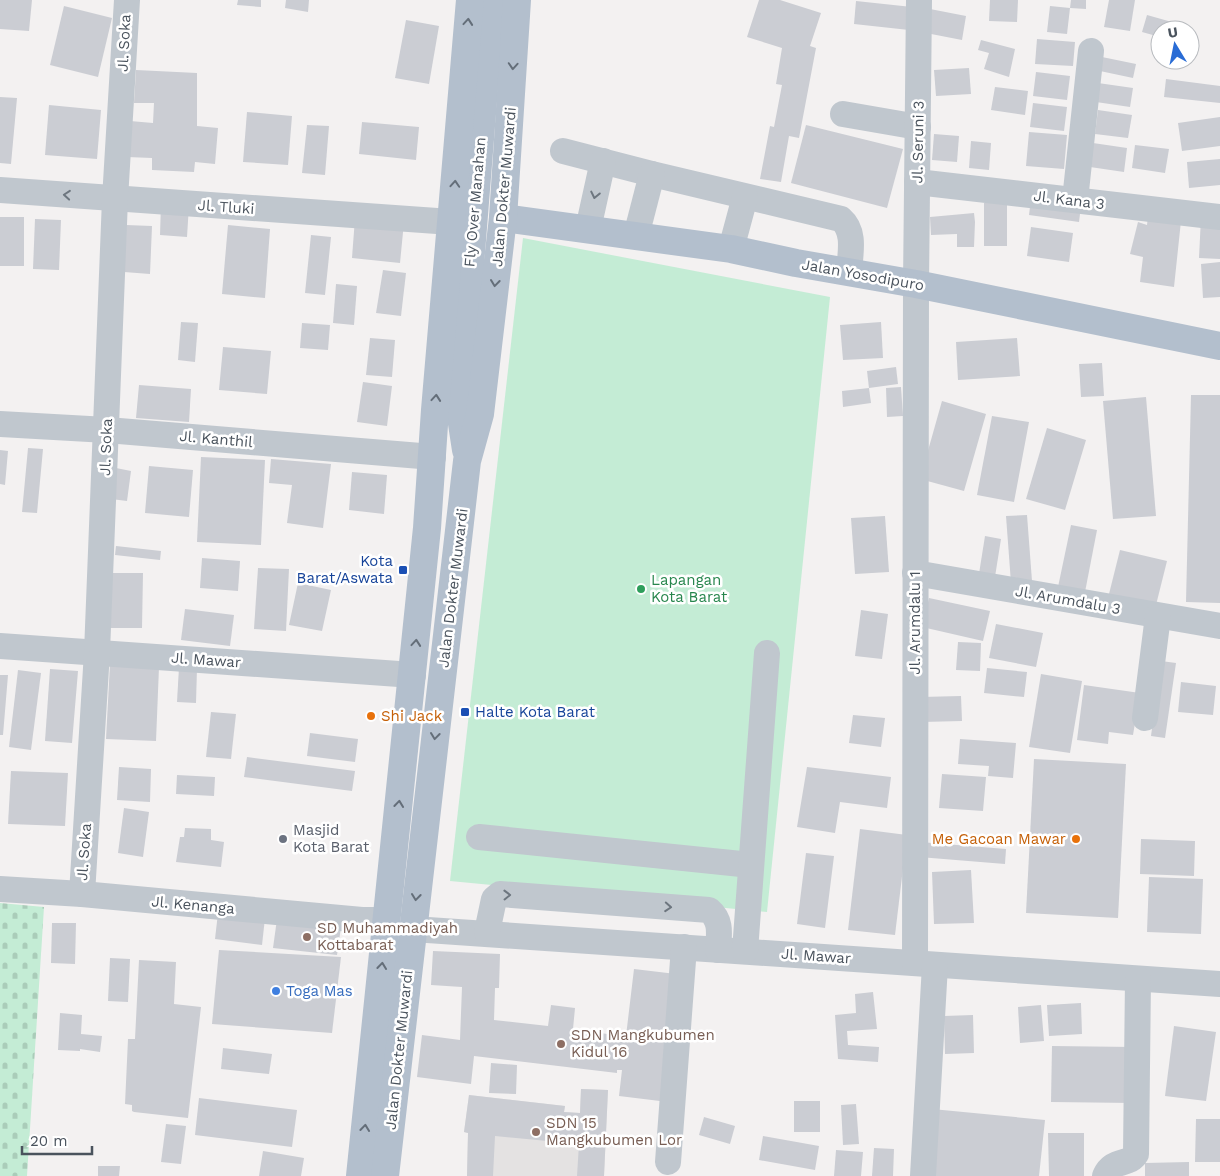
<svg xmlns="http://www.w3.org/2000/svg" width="1220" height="1176" viewBox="0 0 1220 1176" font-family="'Work Sans',sans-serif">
<defs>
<pattern id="cemetery-stones" width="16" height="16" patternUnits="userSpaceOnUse" patternTransform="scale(1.25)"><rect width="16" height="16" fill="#c4ecd5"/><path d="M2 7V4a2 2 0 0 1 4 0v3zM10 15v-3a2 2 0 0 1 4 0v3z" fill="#aaccb9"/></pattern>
</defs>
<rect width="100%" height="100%" fill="#f3f1f1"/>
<polygon fill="#e4e2e2" points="581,1089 608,1090 604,1176 467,1176 468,1133 464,1132 469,1095 565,1106 564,1112 580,1113"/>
<polygon fill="url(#cemetery-stones)" points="0,903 44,907 27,1176 0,1176"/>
<polygon fill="#c4ecd5" points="523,238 830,297 767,912 450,881"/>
<g fill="#cbcdd3">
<polygon points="0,0 32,0 29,31 0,29"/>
<polygon points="238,0 261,0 261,7 237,5"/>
<polygon points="286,0 309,0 308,12 285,8"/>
<polygon points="759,0 780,0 821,13 810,46 816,48 799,138 789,136 781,182 760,179 770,126 774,127 782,85 776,84 782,48 747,37"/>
<polygon points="990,0 1018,0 1017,22 989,21"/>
<polygon points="1071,0 1086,0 1086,9 1070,8"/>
<polygon points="1109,0 1135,0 1130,31 1104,27"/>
<polygon points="856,1 912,7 909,30 854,24"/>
<polygon points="64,6 112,18 98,77 50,65"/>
<polygon points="1050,6 1070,8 1067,34 1047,32"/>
<polygon points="930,9 966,16 962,40 926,33"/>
<polygon points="1147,15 1186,26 1185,30 1160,30 1160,37 1142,32"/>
<polygon points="406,20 439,26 429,84 395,78"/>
<polygon points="1037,39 1075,42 1073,66 1035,64"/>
<polygon points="981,40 1015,49 1009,77 984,69 989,53 978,50"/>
<polygon points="1102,57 1136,64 1133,78 1100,71"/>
<polygon points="969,68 971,94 936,96 934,70"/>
<polygon points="136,70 197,73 197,126 218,128 215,164 195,162 194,172 152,170 152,158 127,157 130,121 153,123 154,103 134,103"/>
<polygon points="1036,72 1070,76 1067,100 1033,96"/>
<polygon points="1166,79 1220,86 1220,103 1164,97"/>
<polygon points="1098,83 1133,88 1130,107 1096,102"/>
<polygon points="995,87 1028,91 1025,115 991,110"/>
<polygon points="0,97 17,98 11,164 0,163"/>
<polygon points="1033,103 1067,107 1064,131 1030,127"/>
<polygon points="49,105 101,110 97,159 45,155"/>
<polygon points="1098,110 1132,115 1128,138 1095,134"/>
<polygon points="247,112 292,116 288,165 243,162"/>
<polygon points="1220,117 1220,146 1182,151 1178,123"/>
<polygon points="362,122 419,127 416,160 359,154"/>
<polygon points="307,125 329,126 325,175 302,173"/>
<polygon points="806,125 903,149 887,208 791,183"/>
<polygon points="1029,132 1067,135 1064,169 1026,166"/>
<polygon points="934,134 959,136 957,162 932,160"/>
<polygon points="971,141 991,143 989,170 969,168"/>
<polygon points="1093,143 1127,148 1124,172 1090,167"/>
<polygon points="1135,145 1169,149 1165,173 1132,168"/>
<polygon points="1220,159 1220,185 1189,188 1187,162"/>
<polygon points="1031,199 1081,206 1079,222 1029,215"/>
<rect x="984" y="203" width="23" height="43"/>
<polygon points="161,204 189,205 187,237 160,235"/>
<polygon points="974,213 975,222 974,247 957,247 957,234 931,235 930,217"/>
<polygon points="1148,216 1181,221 1174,287 1140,282 1143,257 1130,254 1138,222 1147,225"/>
<rect x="0" y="217" width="24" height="49"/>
<polygon points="1201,217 1220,218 1220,259 1199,258"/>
<polygon points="355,218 404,222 400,263 352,258"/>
<polygon points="35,219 61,220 59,270 33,269"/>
<polygon points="126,225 152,226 150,274 124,272"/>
<polygon points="228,225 270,229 265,298 222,294"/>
<polygon points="1031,227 1073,233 1069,262 1027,256"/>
<polygon points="311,235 331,237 325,295 305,293"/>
<polygon points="1220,262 1220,297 1203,298 1201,264"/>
<polygon points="383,270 406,273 401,316 376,313"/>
<polygon points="336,284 357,286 354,325 333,323"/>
<polygon points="181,322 198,323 195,362 178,360"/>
<polygon points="881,322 883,358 843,360 840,325"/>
<polygon points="302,323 330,325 328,350 300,348"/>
<polygon points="370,338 395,340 392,377 366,375"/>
<polygon points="1017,338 1020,376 958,380 956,342"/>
<polygon points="223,347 271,351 267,394 219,390"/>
<polygon points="1102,363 1104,396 1081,397 1079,364"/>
<polygon points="896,367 898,384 869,388 867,371"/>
<polygon points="363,382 392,386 387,426 357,422"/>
<polygon points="139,385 191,389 189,422 136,418"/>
<polygon points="901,387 903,416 887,417 886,388"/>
<polygon points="869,388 871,403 843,407 842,391"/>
<polygon points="1191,395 1220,395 1220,603 1186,602"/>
<polygon points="1146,397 1156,516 1113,519 1103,401"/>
<polygon points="942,401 986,414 964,491 920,479"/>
<polygon points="992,416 1029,422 1014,502 977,495"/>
<polygon points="1047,428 1086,440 1065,510 1026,499"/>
<polygon points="28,448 43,449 37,513 22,512"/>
<polygon points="0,450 8,451 5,485 0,484"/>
<polygon points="201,457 265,460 261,545 197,542"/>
<polygon points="271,459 331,464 323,528 287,523 292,485 269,483"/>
<polygon points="149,466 193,470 189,517 145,513"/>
<polygon points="116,468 131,471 127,501 111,499"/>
<polygon points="352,472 387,475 384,514 349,510"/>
<polygon points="1027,515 1032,581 1011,583 1006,516"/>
<polygon points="885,516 889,572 855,574 851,518"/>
<polygon points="1071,525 1097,530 1085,592 1058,587"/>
<polygon points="985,536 1001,539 994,583 978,580"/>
<polygon points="116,546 161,551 160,560 115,555"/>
<polygon points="1120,550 1167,561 1156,605 1109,594"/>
<polygon points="202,558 240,561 238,591 200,588"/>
<polygon points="258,568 289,569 286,631 254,629"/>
<polygon points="110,573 143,573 142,628 109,628"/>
<polygon points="298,583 331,590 322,631 289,625"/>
<polygon points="929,598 990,611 983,641 922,627"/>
<polygon points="185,609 234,615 230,646 181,640"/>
<polygon points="861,610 888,614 882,659 855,656"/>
<polygon points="996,624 1043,633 1036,667 989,658"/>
<polygon points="958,642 981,643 980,671 956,670"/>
<polygon points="1161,661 1176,663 1165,738 1151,736"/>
<polygon points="110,664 159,667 156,741 106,739"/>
<polygon points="179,667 197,668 196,703 177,702"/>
<polygon points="987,668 1027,672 1024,697 984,693"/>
<polygon points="50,669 78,671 72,743 45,741"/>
<polygon points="18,670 41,673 31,750 9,747"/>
<polygon points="1041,674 1082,681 1070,753 1029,747"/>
<polygon points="0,675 8,675 3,735 0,735"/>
<polygon points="1181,682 1216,686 1213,715 1178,712"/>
<polygon points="1084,685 1140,693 1133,735 1109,732 1108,744 1077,740"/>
<polygon points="961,696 962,721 922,722 921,697"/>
<polygon points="211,712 236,714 231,759 206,757"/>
<polygon points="853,715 885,718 881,747 849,743"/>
<polygon points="310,733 358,739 355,762 307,756"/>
<polygon points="960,739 1016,743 1013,778 988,776 989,766 958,764"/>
<polygon points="247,757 355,771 352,791 244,777"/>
<polygon points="1034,759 1126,764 1118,918 1026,913"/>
<polygon points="119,767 151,769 150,802 117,800"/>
<polygon points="807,767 891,777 887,808 840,802 835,833 797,827"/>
<polygon points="11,771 68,773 65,826 8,824"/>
<polygon points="942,774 986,777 983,811 939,808"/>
<polygon points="177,775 215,777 214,796 176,794"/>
<polygon points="124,808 149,812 143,857 118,853"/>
<polygon points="185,828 211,829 211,840 224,842 221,867 176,862 180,837 184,837"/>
<polygon points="860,829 907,835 895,935 848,930"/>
<polygon points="1141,839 1195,841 1194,876 1140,874"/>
<polygon points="920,842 1006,849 1005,864 919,857"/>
<polygon points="806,853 834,856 825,928 797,924"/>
<polygon points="971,870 974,923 934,924 932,872"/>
<polygon points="1149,877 1203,879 1201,934 1147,932"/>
<polygon points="218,913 265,918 262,945 215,939"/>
<polygon points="277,919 341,927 337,955 273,948"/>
<polygon points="52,923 76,923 75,964 51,963"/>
<polygon points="219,950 341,957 332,1033 212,1024"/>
<polygon points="433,951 500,954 499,988 495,988 494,1020 548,1026 551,1005 575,1008 573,1029 621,1036 626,1036 634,969 676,974 660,1101 619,1096 622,1070 617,1070 617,1073 474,1056 471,1084 417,1077 422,1035 460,1040 462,987 431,985"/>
<polygon points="110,958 130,959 128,1002 108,1001"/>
<polygon points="139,960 176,962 174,1004 201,1007 188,1118 134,1112 132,1111 132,1105 125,1104 128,1039 135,1039"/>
<polygon points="873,992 877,1029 847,1031 848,1045 879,1047 878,1062 838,1059 835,1015 856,1013 855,994"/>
<polygon points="1081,1003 1082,1034 1049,1036 1047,1005"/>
<polygon points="1041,1005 1044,1041 1020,1043 1018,1007"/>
<polygon points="60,1013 82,1015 81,1034 102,1036 100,1052 80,1049 80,1051 58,1050"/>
<polygon points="973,1015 974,1053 945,1054 944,1016"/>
<polygon points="1174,1026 1216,1032 1206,1101 1165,1096"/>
<polygon points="1052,1046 1134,1047 1133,1103 1051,1102"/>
<polygon points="223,1048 272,1054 269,1074 221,1069"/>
<polygon points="491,1063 517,1065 516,1094 489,1093"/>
<polygon points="581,1089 608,1090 604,1176 577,1176 579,1144 495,1136 493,1176 467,1176 468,1133 464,1132 469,1095 565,1106 564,1112 580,1113"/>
<polygon points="199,1098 297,1110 292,1147 195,1135"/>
<rect x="794" y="1101" width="26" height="31"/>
<polygon points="856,1104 859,1144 843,1145 841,1105"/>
<polygon points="932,1109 1045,1120 1039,1176 926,1176"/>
<polygon points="704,1117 735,1126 730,1144 699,1135"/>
<polygon points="1196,1119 1220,1119 1220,1162 1195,1162"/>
<polygon points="166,1124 186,1126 181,1164 161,1162"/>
<polygon points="1048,1133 1084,1133 1084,1176 1049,1176"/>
<polygon points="763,1136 819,1146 815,1170 759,1160"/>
<polygon points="874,1148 894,1149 893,1176 872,1176"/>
<polygon points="836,1150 863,1152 861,1176 834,1176"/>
<polygon points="263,1151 304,1158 301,1176 259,1176"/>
<polygon points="1189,1162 1189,1176 1145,1176 1145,1163"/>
<polygon points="98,1166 120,1166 119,1176 98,1176"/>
</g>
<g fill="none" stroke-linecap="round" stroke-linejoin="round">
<g stroke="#c0c7ce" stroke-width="26">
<polyline points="843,114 918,127"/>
<path d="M563,151l89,23 189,45c15,13 9,35 8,53"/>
<polyline points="917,182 1220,217"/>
<polyline points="0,190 451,222"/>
<polyline points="1075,200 1091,51"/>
<polyline points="588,229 603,161"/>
<polyline points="636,236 652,174"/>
<polyline points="731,249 745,197"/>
<polyline points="0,424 107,430 433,457"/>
<polyline points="915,573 1220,626"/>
<polyline points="0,646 413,675"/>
<polyline points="1145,718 1158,616"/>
<polyline points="479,837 751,865"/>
<polyline points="0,889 82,894 362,920 387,920"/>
<polyline points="82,894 97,652 115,199 127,0"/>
<polyline points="413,929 1220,984"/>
<path d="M487,932l7,-33 6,-5 209,16c13,11 10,24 9,40"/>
<polyline points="745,951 767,653"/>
<polyline points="915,963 916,284 919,0"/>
<polyline points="668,1162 684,947"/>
<polyline points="923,1176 935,965"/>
<path d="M1105,1176c8,-18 24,-10 31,-22l2,-175"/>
</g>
<g stroke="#b3bfcd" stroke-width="28">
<polyline points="503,218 731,249 796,263 916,284 1220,346"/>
<polyline points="466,450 459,404 491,0"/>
<polyline points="360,1176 427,528 435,410 470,0"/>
<polyline points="385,1176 467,461 480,414 503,218 517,0"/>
</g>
</g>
<defs><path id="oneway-chevron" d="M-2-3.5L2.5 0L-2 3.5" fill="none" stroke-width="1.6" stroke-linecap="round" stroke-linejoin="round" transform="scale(1.25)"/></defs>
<g stroke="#646e79">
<use href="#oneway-chevron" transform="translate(468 22) rotate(-85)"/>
<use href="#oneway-chevron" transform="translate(513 66) rotate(94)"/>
<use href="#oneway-chevron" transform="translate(455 184) rotate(-86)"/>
<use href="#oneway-chevron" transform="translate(495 283) rotate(97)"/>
<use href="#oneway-chevron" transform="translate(436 398) rotate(-85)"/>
<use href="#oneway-chevron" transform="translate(416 643) rotate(-85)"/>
<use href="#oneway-chevron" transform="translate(435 736) rotate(97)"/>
<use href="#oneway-chevron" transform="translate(399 804) rotate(-84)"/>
<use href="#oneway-chevron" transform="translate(416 897) rotate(97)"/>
<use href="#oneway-chevron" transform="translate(382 966) rotate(-84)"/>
<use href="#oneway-chevron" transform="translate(365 1128) rotate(-84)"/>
</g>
<g stroke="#6d767f">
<use href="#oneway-chevron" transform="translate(67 195) rotate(-175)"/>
<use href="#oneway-chevron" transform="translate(595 195) rotate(102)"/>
<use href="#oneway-chevron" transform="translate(507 895) rotate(-1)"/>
<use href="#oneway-chevron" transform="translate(668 907) rotate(4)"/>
</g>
<g fill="#1a4fb4" stroke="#fff" stroke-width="2">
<rect x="398" y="565" width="10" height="10" rx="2.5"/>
<rect x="460" y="707" width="10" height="10" rx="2.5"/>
</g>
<circle fill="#2e9e5b" stroke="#fff" stroke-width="2" cx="641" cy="589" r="5"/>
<g fill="#e8710a" stroke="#fff" stroke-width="2">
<circle cx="371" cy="716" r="5"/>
<circle cx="1076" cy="839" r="5"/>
</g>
<circle fill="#6b7280" stroke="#fff" stroke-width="2" cx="283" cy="839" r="5"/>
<g fill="#8d6e63" stroke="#fff" stroke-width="2">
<circle cx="307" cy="937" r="5"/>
<circle cx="561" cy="1044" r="5"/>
<circle cx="536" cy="1132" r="5"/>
</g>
<circle fill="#3f7fe0" stroke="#fff" stroke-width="2" cx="276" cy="991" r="5"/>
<g text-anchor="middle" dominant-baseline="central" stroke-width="5" stroke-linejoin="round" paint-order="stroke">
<g font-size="15" fill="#4a535d" stroke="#fff">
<text transform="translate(124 43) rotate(-87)">Jl. Soka</text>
<text transform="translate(918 142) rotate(-89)">Jl. Seruni 3</text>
<text transform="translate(504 187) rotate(-85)">Jalan Dokter Muwardi</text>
<text transform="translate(1069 200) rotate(7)">Jl. Kana 3</text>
<text transform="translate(475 202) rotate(-85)">Fly Over Manahan</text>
<text transform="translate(226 207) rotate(4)">Jl. Tluki</text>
<text transform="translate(863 275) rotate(10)">Jalan Yosodipuro</text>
<text transform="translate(216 439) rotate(5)">Jl. Kanthil</text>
<text transform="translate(106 447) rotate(-88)">Jl. Soka</text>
<text transform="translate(453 588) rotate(-83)">Jalan Dokter Muwardi</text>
<text transform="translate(1068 600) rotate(10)">Jl. Arumdalu 3</text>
<text transform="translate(915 623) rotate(-90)">Jl. Arumdalu 1</text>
<text transform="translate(206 660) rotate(4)">Jl. Mawar</text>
<text transform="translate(84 852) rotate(-86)">Jl. Soka</text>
<text transform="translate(193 905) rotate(5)">Jl. Kenanga</text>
<text transform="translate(816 956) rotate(4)">Jl. Mawar</text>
<text transform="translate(399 1050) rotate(-84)">Jalan Dokter Muwardi</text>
</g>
<g font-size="15" fill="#164399" stroke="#fff" text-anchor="end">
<text x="393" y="561">Kota<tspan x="393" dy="17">Barat/Aswata</tspan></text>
<text x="475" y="712" text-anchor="start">Halte Kota Barat</text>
</g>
<g font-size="15" fill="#27864d" stroke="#fff" text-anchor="start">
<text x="651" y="580">Lapangan<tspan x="651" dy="17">Kota Barat</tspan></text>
</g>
<g font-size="15" fill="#c56008" stroke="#fff" text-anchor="start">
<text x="381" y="716">Shi Jack</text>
<text x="1066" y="839" text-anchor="end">Me Gacoan Mawar</text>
</g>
<g font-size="15" fill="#5b616d" stroke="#fff" text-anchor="start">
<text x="293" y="830">Masjid<tspan x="293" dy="17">Kota Barat</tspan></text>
</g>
<g font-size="15" fill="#785e54" stroke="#fff" text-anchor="start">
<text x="317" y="928">SD Muhammadiyah<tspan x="317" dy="17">Kottabarat</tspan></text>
<text x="571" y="1035">SDN Mangkubumen<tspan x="571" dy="17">Kidul 16</tspan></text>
<text x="546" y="1123">SDN 15<tspan x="546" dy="17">Mangkubumen Lor</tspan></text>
</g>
<g font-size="15" fill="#366cbe" stroke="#fff" text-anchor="start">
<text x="286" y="991">Toga Mas</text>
</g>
</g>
<g transform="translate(1175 45) rotate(350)"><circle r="24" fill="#ffffff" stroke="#b7babe"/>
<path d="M0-4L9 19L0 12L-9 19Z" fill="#296cd5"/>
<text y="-8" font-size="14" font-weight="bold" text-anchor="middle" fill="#4a535d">U</text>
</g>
<path d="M22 1146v8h70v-8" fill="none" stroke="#4a535d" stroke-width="2.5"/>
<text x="30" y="1146" font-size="15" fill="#4a535d" stroke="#ffffff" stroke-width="4" paint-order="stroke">20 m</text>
</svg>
